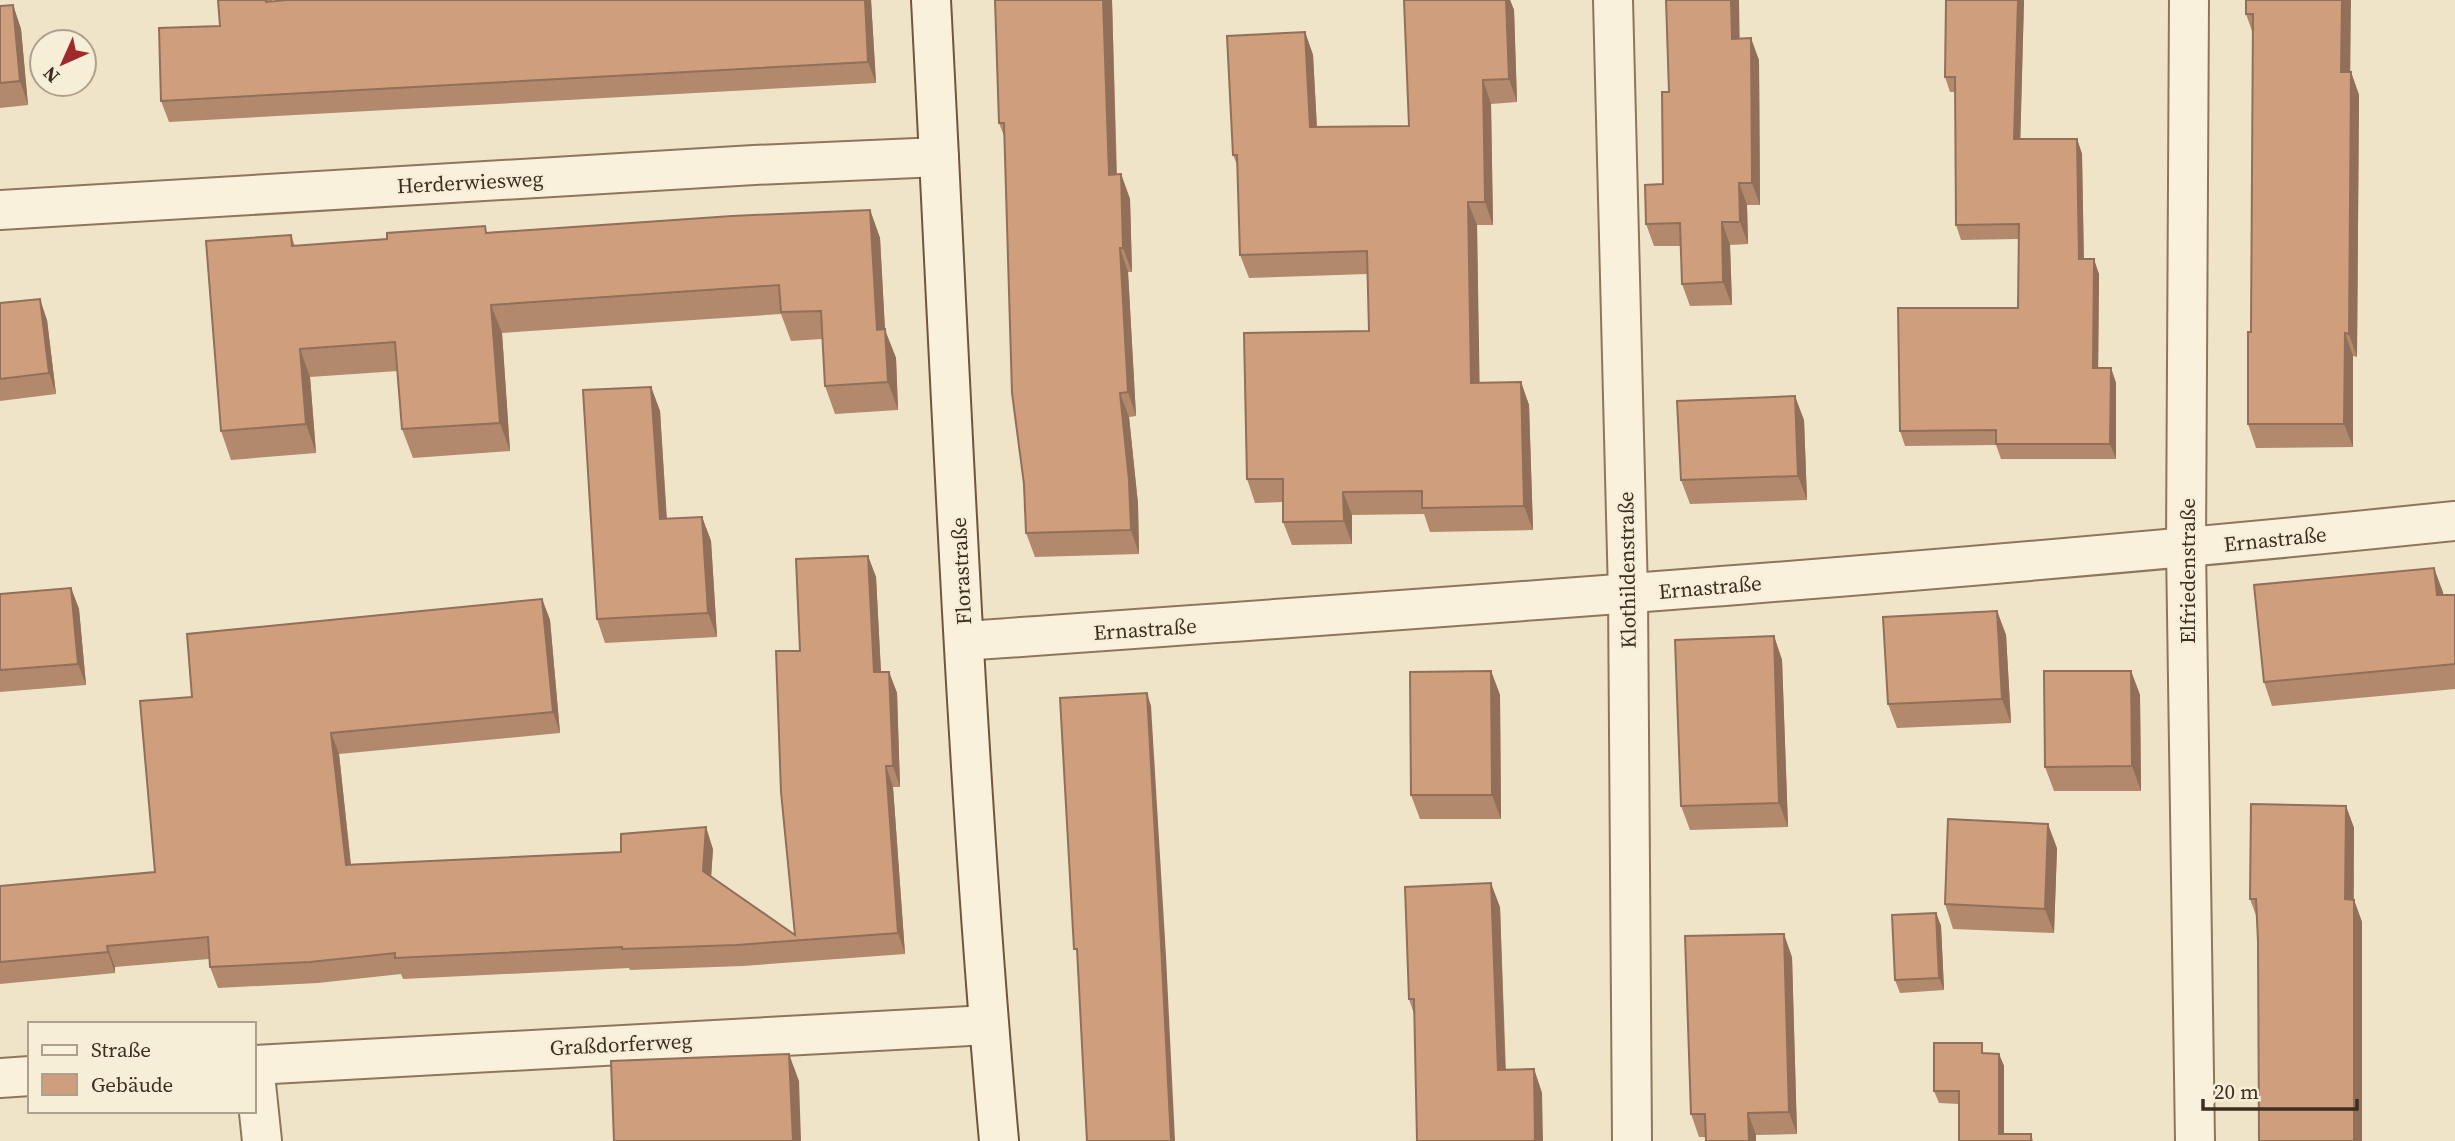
<svg xmlns="http://www.w3.org/2000/svg" width="2455" height="1141" viewBox="0 0 2455 1141" font-family="'Source Serif 4',serif">
<rect width="100%" height="100%" fill="#f0e4c8"/>
<g fill="none" stroke-linecap="round" stroke-linejoin="round">
<defs>
<g id="street">
<polyline points="1613,0 1628,594 1632,1141"/>
<polyline points="2189,0 2186,548 2195,1141"/>
<polyline points="0,210 754,165 939,157"/>
<path d="M964,641c498,-35 995,-69 1491,-120"/>
<polyline points="254,1065 988,1025"/>
<polyline points="254,1065 262,1141"/>
<polyline points="0,1078 30,1076"/>
</g>
<path id="secondary" d="M931,0c20,380 34,762 68,1141"/>
</defs>
<use href="#street" stroke="#8d765c" stroke-width="42"/>
<use href="#secondary" stroke="#6f573f" stroke-width="42"/>
<use href="#street" stroke="#faf1dc" stroke-width="38"/>
<use href="#secondary" stroke="#faf1dc" stroke-width="38"/>
</g>
<g fill="#b2896c">
<polygon points="218,0 272,0 272,1 287,0 871,0 876,83 169,122 161,101 220,26"/>
<polygon points="995,0 1112,0 1117,174 1121,174 1130,199 1132,272 1128,272 1136,416 1129,417 1138,504 1139,554 1035,557 1026,533 1004,136 999,123"/>
<polygon points="1404,0 1510,0 1514,10 1517,102 1491,104 1493,225 1477,225 1479,383 1521,382 1529,405 1533,530 1430,532 1424,514 1352,515 1352,544 1292,545 1283,522 1283,502 1255,503 1247,479 1369,331 1368,274 1249,278 1240,255 1238,167 1233,155 1305,32 1313,55 1317,127 1409,126"/>
<polygon points="2024,0 2020,139 2077,139 2082,154 2084,259 2099,274 2098,368 2111,368 2116,383 2116,459 2001,459 1996,445 1905,446 1900,431 2018,308 2019,239 1961,240 1956,225 1955,92 1950,92 1945,77"/>
<polygon points="2246,0 2351,72 2359,95 2357,357 2353,356 2353,447 2256,448 2248,424 2251,332 2253,34 2246,14"/>
<polygon points="13,5 21,29 28,105 0,108 0,6"/>
<polygon points="1740,38 1759,60 1760,205 1747,205 1748,244 1730,245 1732,305 1690,306 1682,284 1681,246 1654,246 1646,224 1663,184 1669,92"/>
<polygon points="870,210 880,238 885,330 896,358 898,410 835,414 825,386 822,339 791,341 781,314 502,333 510,451 413,458 402,429 398,371 310,377 316,453 231,460 221,431 291,235 295,246 488,232"/>
<polygon points="0,303 47,320 56,394 0,401"/>
<polygon points="651,387 660,411 667,519 702,517 711,541 717,637 605,643 597,619"/>
<polygon points="1804,420 1807,500 1690,504 1681,480"/>
<polygon points="868,556 876,577 881,672 889,672 897,693 900,787 893,787 905,954 743,966 630,970 629,968 403,979 401,974 318,983 218,988 210,967 209,959 115,967 115,973 0,984 0,886 155,872 192,697 542,599 550,620 560,733 339,754 351,864 713,849 711,877 795,935 800,651"/>
<polygon points="2434,568 2443,595 2455,595 2455,689 2272,706 2264,682"/>
<polygon points="71,588 79,609 86,685 0,692 0,594"/>
<polygon points="1997,611 2006,635 2011,723 1897,728 1888,704"/>
<polygon points="1774,636 1782,660 1788,827 1690,830 1681,806"/>
<polygon points="1491,671 1500,695 1501,819 1420,819 1411,795"/>
<polygon points="2131,671 2140,695 2141,791 2054,791 2045,767"/>
<polygon points="2346,806 2354,828 2354,900 2362,922 2362,1141 2259,1141 2258,941 2257,918 2250,899"/>
<polygon points="2057,848 2054,933 1953,929 1945,904"/>
<polygon points="1500,907 1506,1070 1534,1069 1542,1093 1414,1014 1409,999"/>
<polygon points="1936,913 1941,926 1944,990 1900,993 1895,980"/>
<polygon points="1792,957 1797,1134 1756,1135 1756,1141 1706,1141 1706,1137 1699,1137 1691,1114"/>
<polygon points="1985,1053 1999,1054 2004,1066 2004,1134 2031,1134 2033,1141 1959,1141 1959,1104 1939,1103 1934,1091"/>
</g>
<g fill="#916f58">
<polygon points="865,0 871,0 876,83 868,62"/>
<polygon points="1103,0 1112,0 1117,199 1109,175"/>
<polygon points="1503,0 1510,0 1514,10 1517,102 1509,79"/>
<polygon points="1731,0 1739,0 1740,61 1732,39"/>
<polygon points="2018,0 2024,0 2020,154 2014,139"/>
<polygon points="2342,0 2351,0 2350,95 2341,72"/>
<polygon points="13,5 21,29 28,105 20,81"/>
<polygon points="1305,32 1313,55 1318,150 1310,127"/>
<polygon points="1751,38 1759,60 1760,205 1752,183"/>
<polygon points="2351,72 2359,95 2357,357 2349,334"/>
<polygon points="1483,80 1491,104 1493,225 1485,202"/>
<polygon points="2077,139 2082,154 2084,274 2079,259"/>
<polygon points="1121,174 1130,199 1132,272 1123,248"/>
<polygon points="1739,183 1747,205 1748,244 1740,222"/>
<polygon points="1468,202 1477,225 1480,406 1471,383"/>
<polygon points="870,210 880,238 885,330 896,358 898,410 888,382 877,330"/>
<polygon points="1722,222 1730,245 1732,305 1723,282"/>
<polygon points="1120,248 1128,272 1136,416 1128,392"/>
<polygon points="2094,259 2099,274 2098,383 2093,368"/>
<polygon points="40,299 47,320 56,394 49,373"/>
<polygon points="491,305 502,333 510,451 500,423"/>
<polygon points="2345,333 2353,356 2353,447 2344,424"/>
<polygon points="300,349 310,377 316,453 306,424"/>
<polygon points="2111,368 2116,383 2116,459 2110,444"/>
<polygon points="1521,382 1529,405 1533,530 1524,506"/>
<polygon points="651,387 660,411 668,543 660,519"/>
<polygon points="1120,393 1129,417 1138,504 1139,554 1131,530"/>
<polygon points="1795,396 1804,420 1807,500 1798,476"/>
<polygon points="1343,492 1352,515 1352,544 1344,521"/>
<polygon points="702,517 711,541 717,637 708,613"/>
<polygon points="868,556 876,577 882,693 874,672"/>
<polygon points="2434,568 2443,592 2445,619 2437,595"/>
<polygon points="71,588 79,609 86,685 78,664"/>
<polygon points="542,599 550,620 560,733 553,712"/>
<polygon points="1997,611 2006,635 2011,723 2002,699"/>
<polygon points="1774,636 1782,660 1788,827 1779,803"/>
<polygon points="1491,671 1500,695 1501,819 1492,795"/>
<polygon points="2131,671 2140,695 2141,791 2132,766"/>
<polygon points="889,672 897,693 900,787 893,766"/>
<polygon points="1147,693 1151,706 1166,956 1175,1141 1171,1141"/>
<polygon points="331,733 339,754 353,886 346,865"/>
<polygon points="886,766 893,787 905,954 898,933"/>
<polygon points="2346,806 2354,828 2353,922 2345,899"/>
<polygon points="2048,824 2057,848 2054,933 2045,909"/>
<polygon points="706,827 713,849 710,892 703,871"/>
<polygon points="1491,883 1500,907 1506,1094 1498,1070"/>
<polygon points="2354,900 2362,922 2362,1141 2354,1141"/>
<polygon points="1936,913 1941,926 1944,990 1939,978"/>
<polygon points="1784,934 1792,957 1797,1134 1789,1112"/>
<polygon points="107,946 115,967 115,973 108,952"/>
<polygon points="789,1054 799,1081 801,1141 793,1141"/>
<polygon points="1999,1054 2004,1066 2004,1141 1999,1134"/>
<polygon points="1534,1069 1542,1093 1543,1141 1535,1141"/>
<polygon points="1748,1113 1756,1135 1756,1141 1749,1141"/>
</g>
<g fill="#cf9f7d" stroke="#916f58" stroke-width="2">
<polygon points="218,0 266,0 266,2 287,0 865,0 868,62 161,101 159,28 220,26"/>
<polygon points="995,0 1103,0 1109,175 1121,174 1123,248 1120,248 1128,392 1120,393 1129,480 1131,530 1026,533 1024,484 1012,393 1004,123 999,123"/>
<polygon points="1404,0 1506,0 1509,79 1483,80 1485,202 1468,202 1471,383 1521,382 1524,506 1422,508 1422,491 1343,492 1344,521 1283,522 1283,479 1247,479 1244,333 1369,331 1367,251 1240,255 1237,155 1233,155 1227,36 1305,32 1310,127 1409,126"/>
<polygon points="1666,0 1731,0 1732,39 1751,38 1752,183 1739,183 1740,222 1722,222 1723,282 1682,284 1680,223 1646,224 1645,185 1663,184 1662,92 1669,92"/>
<polygon points="1946,0 2018,0 2014,139 2077,139 2079,259 2094,259 2093,368 2111,368 2110,444 1996,444 1996,430 1900,431 1898,308 2018,308 2019,224 1956,225 1955,77 1945,77"/>
<polygon points="2246,0 2342,0 2341,72 2351,72 2349,334 2345,333 2344,424 2248,424 2248,332 2251,332 2253,14 2246,14"/>
<polygon points="13,5 20,81 0,83 0,6"/>
<polygon points="870,210 877,330 885,329 888,382 825,386 821,311 781,312 779,285 491,305 500,423 402,429 395,342 300,349 306,424 221,431 206,241 291,235 292,246 387,239 387,233 485,226 486,233 732,216"/>
<polygon points="40,299 49,373 0,379 0,303"/>
<polygon points="651,387 660,519 702,517 708,613 597,619 583,390"/>
<polygon points="1795,396 1798,476 1681,480 1677,401"/>
<polygon points="868,556 874,672 889,672 893,766 886,766 898,933 736,945 622,949 622,947 395,958 395,953 310,962 210,967 208,937 107,946 108,952 0,962 0,886 155,872 140,701 192,697 187,634 542,599 553,712 331,733 346,865 621,852 621,834 706,827 703,871 795,935 781,792 776,651 800,651 796,559"/>
<polygon points="2434,568 2437,595 2455,595 2455,664 2264,682 2254,585"/>
<polygon points="71,588 78,664 0,670 0,594"/>
<polygon points="1997,611 2002,699 1888,704 1883,617"/>
<polygon points="1774,636 1779,803 1681,806 1675,640"/>
<polygon points="1491,671 1492,795 1411,795 1410,672"/>
<polygon points="2044,671 2131,671 2132,766 2045,767"/>
<polygon points="1147,693 1161,944 1171,1141 1087,1141 1077,949 1074,949 1060,698"/>
<polygon points="2251,804 2346,806 2345,899 2354,900 2354,1141 2259,1141 2258,941 2256,899 2250,899"/>
<polygon points="1948,819 2048,824 2045,909 1945,904"/>
<polygon points="1491,883 1498,1070 1534,1069 1535,1141 1417,1141 1414,999 1409,999 1405,887"/>
<polygon points="1936,913 1939,978 1895,980 1892,915"/>
<polygon points="1784,934 1789,1112 1748,1113 1749,1141 1706,1141 1705,1114 1691,1114 1685,936"/>
<polygon points="1934,1043 1982,1043 1982,1053 1999,1054 1999,1134 2031,1134 2031,1141 1959,1141 1959,1091 1934,1091"/>
<polygon points="789,1054 793,1141 614,1141 611,1061"/>
</g>
<g text-anchor="middle" dominant-baseline="central" stroke-width="5" stroke-linejoin="round" paint-order="stroke">
<g font-size="21" fill="#3d2e20" stroke="#f7eed8">
<text transform="translate(470 182) rotate(-3)">Herderwiesweg</text>
<text transform="translate(2275 539) rotate(-6)">Ernastraße</text>
<text transform="translate(1627 570) rotate(-91)">Klothildenstraße</text>
<text transform="translate(961 571) rotate(-93)">Florastraße</text>
<text transform="translate(2187 571) rotate(-90)">Elfriedenstraße</text>
<text transform="translate(1710 587) rotate(-5)">Ernastraße</text>
<text transform="translate(1145 629) rotate(-4)">Ernastraße</text>
<text transform="translate(621 1044) rotate(-3)">Graßdorferweg</text>
</g>
</g>
<rect x="28" y="1022" width="228" height="91" fill="#f7eed8" stroke="#ada18e" stroke-width="2"/>
<rect x="42" y="1045" width="35" height="10" fill="#faf1dc" stroke="#ada18e" stroke-width="2"/>
<text x="91" y="1057" font-size="21" fill="#3d2e20">Straße</text>
<rect x="42" y="1074" width="35" height="21" fill="#cf9f7d" stroke="#ada18e" stroke-width="2"/>
<text x="91" y="1092" font-size="21" fill="#3d2e20">Gebäude</text>
<g transform="translate(63 63) rotate(225)"><circle r="33" fill="#f7eed8" stroke="#ada18e" stroke-width="2"/>
<path d="M0-5L12 26L0 18L-12 26Z" fill="#9e2a2b"/>
<text y="-10" font-size="19" font-weight="bold" text-anchor="middle" fill="#3d2e20">N</text>
</g>
<path d="M2203 1099v10h154v-10" fill="none" stroke="#3d2e20" stroke-width="3.5"/>
<text x="2214" y="1099" font-size="21" fill="#3d2e20" stroke="#f7eed8" stroke-width="5" paint-order="stroke">20 m</text>
</svg>
